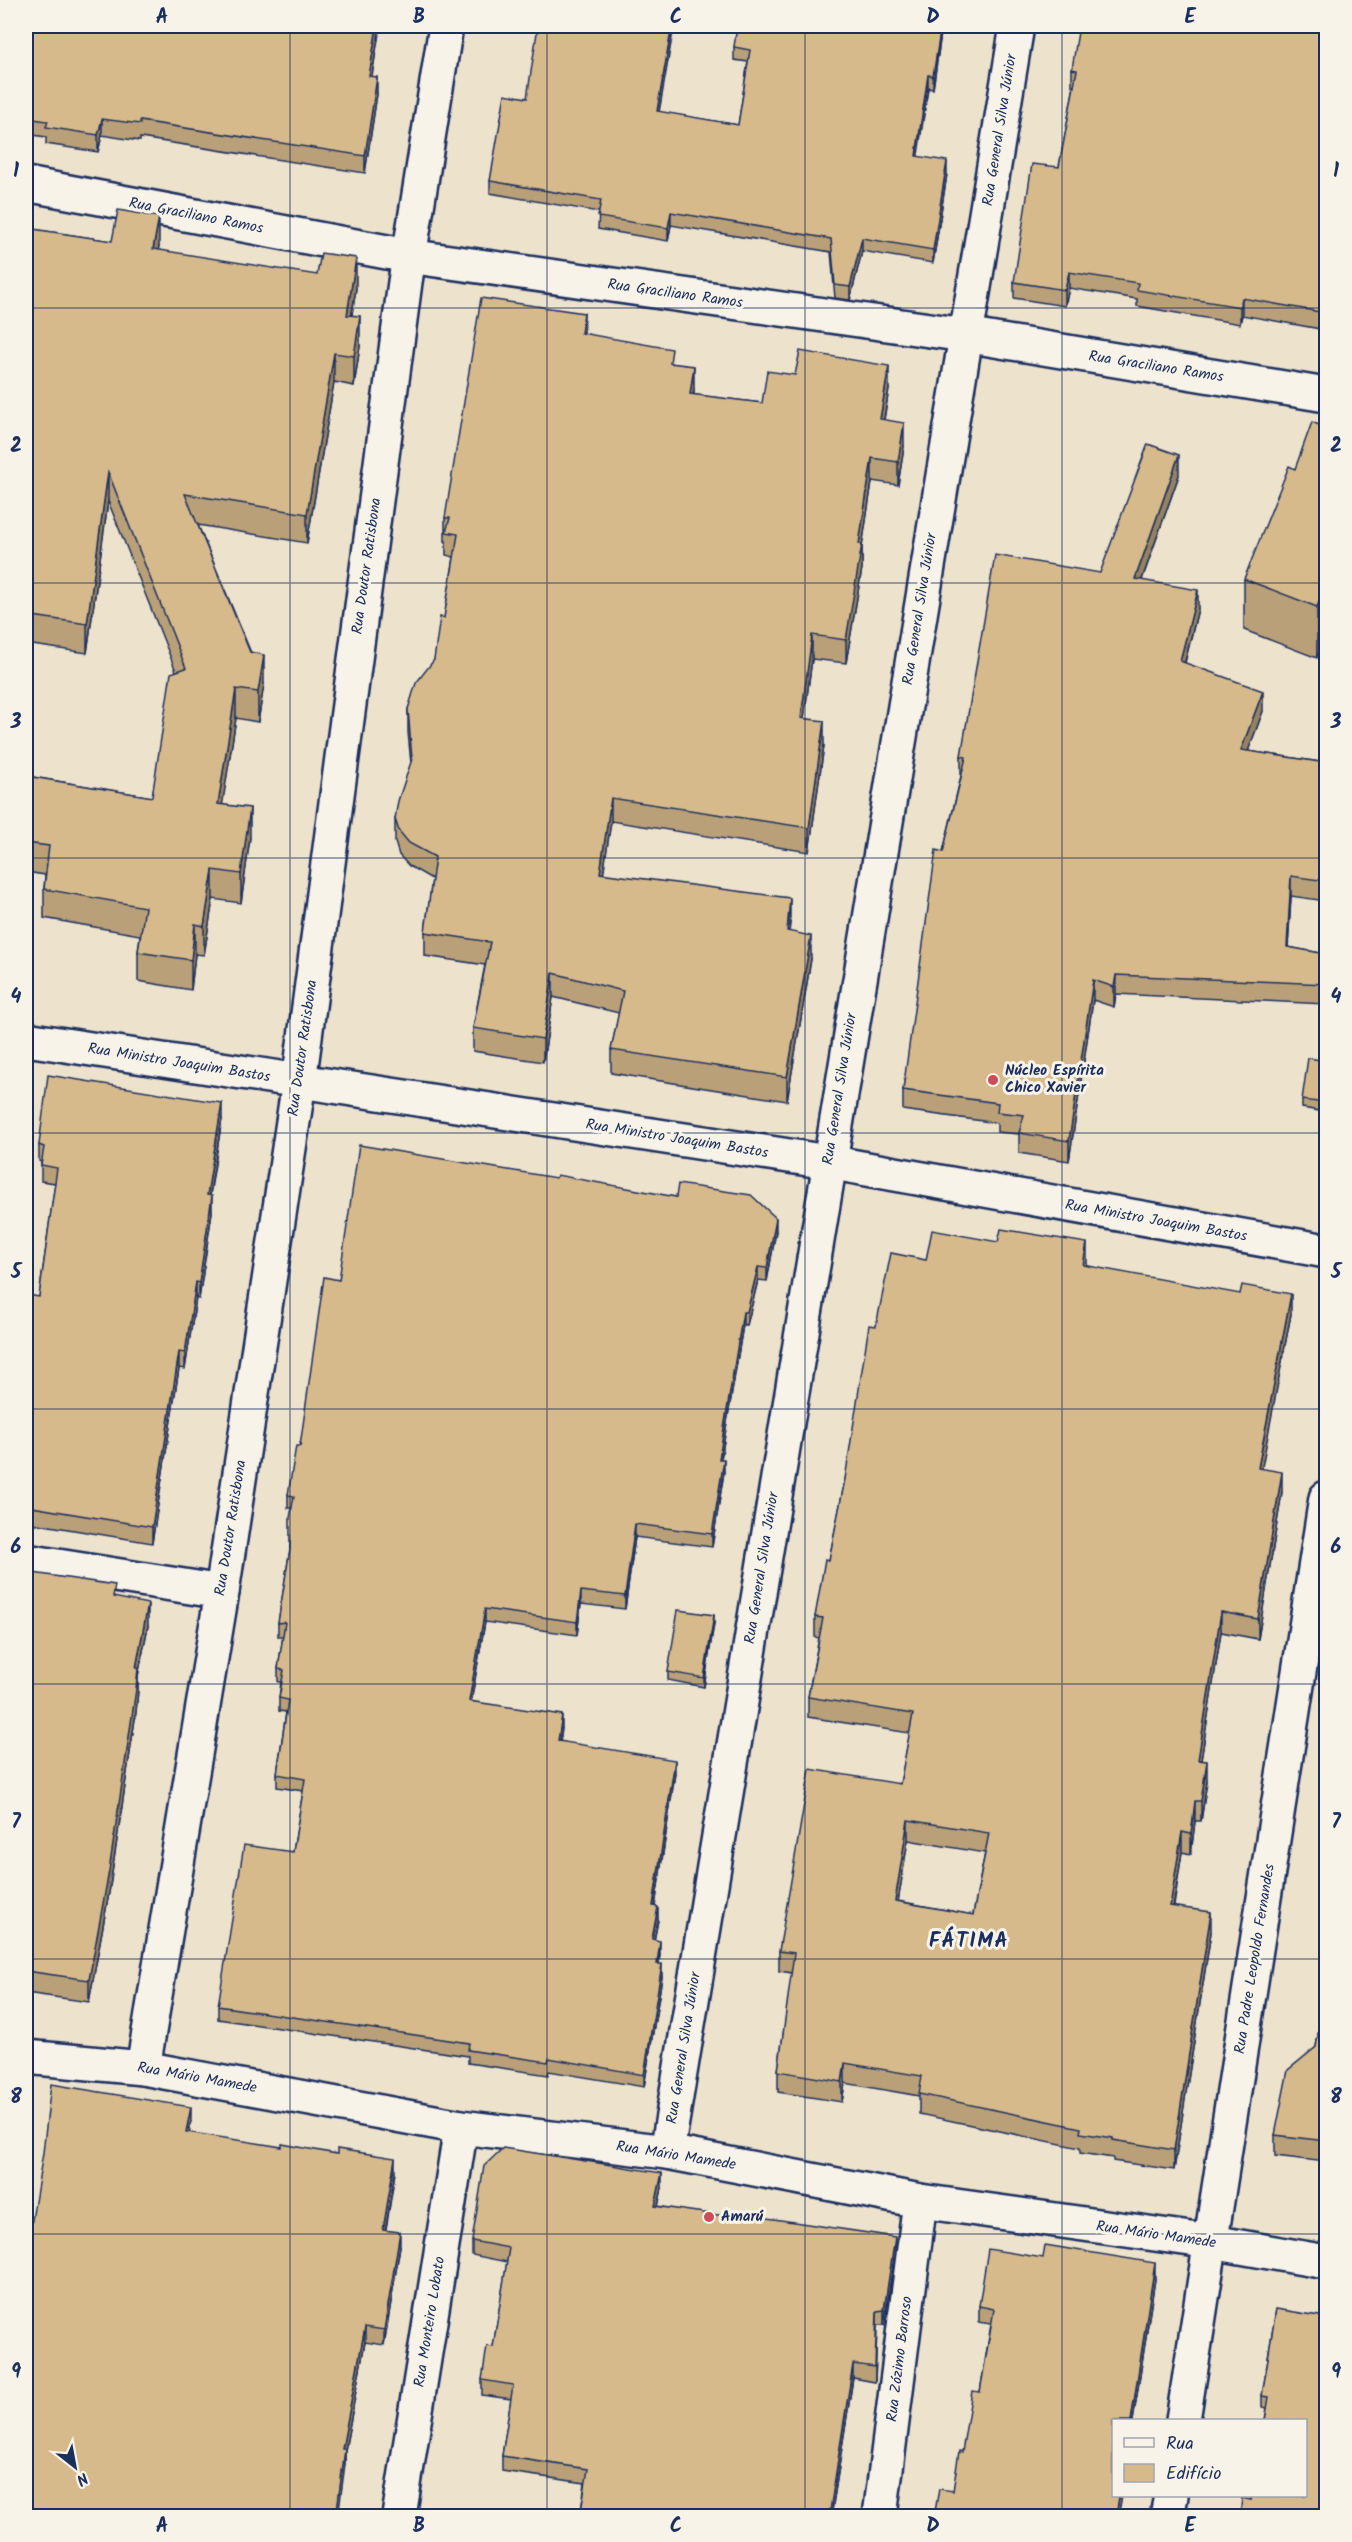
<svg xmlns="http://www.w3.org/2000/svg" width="1352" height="2542" viewBox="0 0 1352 2542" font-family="Kalam,sans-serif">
<rect width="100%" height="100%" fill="#ede2cc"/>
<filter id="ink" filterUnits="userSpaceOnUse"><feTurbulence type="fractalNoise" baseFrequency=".0167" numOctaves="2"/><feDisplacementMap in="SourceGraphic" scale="12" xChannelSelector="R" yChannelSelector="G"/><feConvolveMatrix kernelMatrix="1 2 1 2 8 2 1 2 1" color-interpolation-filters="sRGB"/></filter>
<g filter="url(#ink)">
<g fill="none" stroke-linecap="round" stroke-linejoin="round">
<defs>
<g id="street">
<polyline points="26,184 408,256 965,335 1326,395"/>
<polyline points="26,1039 828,1162 1326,1251"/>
<polyline points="26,1561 222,1592"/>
<polyline points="26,2057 143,2068 461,2127 667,2152 920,2201 1212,2242 1326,2262"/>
<polyline points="143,2068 222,1592 299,1082 405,282 446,26"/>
<polyline points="667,2152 1017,26"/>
<polyline points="1183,2420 1326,1498"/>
<polyline points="399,2516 461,2127"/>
<polyline points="880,2516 920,2201"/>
<polyline points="1167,2516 1171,2496"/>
</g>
</defs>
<use href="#street" stroke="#1b2f5e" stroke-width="38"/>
<use href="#street" stroke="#f7f3e8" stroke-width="33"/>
</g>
<g fill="#b9a078" stroke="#1b2f5e" stroke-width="1.5" fill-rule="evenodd">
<polygon points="26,26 380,26 372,76 377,94 365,173 140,138 140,141 102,135 98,152 46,144 46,137 26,134"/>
<polygon points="942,26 933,89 928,88 917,156 947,174 933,263 862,251 850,300 835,298 831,252 671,225 668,241 598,229 599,212 490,193 490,181 527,98 659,112 738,125 748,62 734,60 734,47"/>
<polygon points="1326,26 1326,330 1242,315 1240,324 1137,306 1137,299 1069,288 1065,306 1014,298 1014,282 1059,167 1074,86 1072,86 1072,69"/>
<polygon points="26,228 112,241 159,246 158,250 356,288 352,315 360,346 354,386 334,382 307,543 198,525 264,684 258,722 236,718 222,804 250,837 241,903 213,899 204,955 195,954 191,990 138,981 138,952 140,935 44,918 44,889 45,875 26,872 26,776 152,797 176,671 108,501 87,653 26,644"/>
<polygon points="584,333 672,363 694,389 694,395 762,403 795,375 889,389 884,420 904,446 898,485 872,481 862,547 862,568 846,663 812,659 804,718 824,745 809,852 611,821 603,874 790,922 789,932 811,959 787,1101 611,1073 611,1050 619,1013 553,997 543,1062 473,1051 473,1028 485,965 425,956 425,932 432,879 409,866 399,855 395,842 395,819 411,764 408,732 408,709 434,660 444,618 454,557 446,555 446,541 445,541 445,518"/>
<polygon points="1326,428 1317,658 1244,630 1244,579 1295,469"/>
<polygon points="1179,475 1142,580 1198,609 1185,663 1263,711 1248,751 1326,763 1326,901 1291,896 1288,947 1326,954 1326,1004 1116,994 1114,1007 1093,1000 1069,1161 1019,1153 1019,1134 997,1132 997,1123 903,1110 903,1090 943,852 961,776 961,756 1100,573"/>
<polygon points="1326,1061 1326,1112 1302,1108 1302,1100"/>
<polygon points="222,1119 210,1196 212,1212 199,1299 196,1298 185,1369 179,1368 152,1543 26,1522 26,1295 39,1297 55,1183 41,1181 41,1162 39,1161 39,1145"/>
<polygon points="776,1231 767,1281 758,1280 747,1325 743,1325 721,1459 724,1472 712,1547 635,1537 625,1609 581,1604 577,1635 485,1622 471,1701 562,1728 560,1741 675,1773 655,1907 658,1920 654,1940 660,1954 659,1964 662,1977 644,2087 549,2071 548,2075 468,2063 468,2056 218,2019 218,2006 293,1852 303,1791 277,1787 277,1774 286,1712 279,1711 279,1698 281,1682 278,1682 278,1669 283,1636 278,1636 278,1623 290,1549 292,1508 288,1508 288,1495 339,1280"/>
<path d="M926,1260l161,4v2l204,48 -30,154 21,24 -24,147 -37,-7 -20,128 6,21 -6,40h-6l-4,33 -9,-2 -8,54 37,26 -37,238 -61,-9v-3l-33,-5v-5l-161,-34v-18l-74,-13 -3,19 -64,-10v-21l14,-98 -13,-2v-20l121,-167 10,-51 -102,-16v-20l11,-59 -4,-1v-20l14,-57 47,-234zM908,1840l77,13 -12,62 -75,-14z"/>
<polygon points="26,1572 115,1598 148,1626 138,1676 138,1690 136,1712 109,1893 89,2002 26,1993"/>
<polygon points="714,1623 704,1687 668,1680 668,1672"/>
<polygon points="1326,1988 1326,2162 1275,2156 1275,2135 1316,2047"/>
<polygon points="191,2122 189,2133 395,2172 386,2230 400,2246 384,2345 365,2342 345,2450 345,2464 26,2517"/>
<polygon points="662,2188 658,2206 895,2251 884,2325 877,2325 875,2382 853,2378 831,2517 580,2517 585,2483 502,2471 502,2456 511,2399 482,2395 482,2380 493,2347 507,2262 472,2255 472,2241"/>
<polygon points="1155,2279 1118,2517 934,2517 953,2491 962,2452 980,2392 991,2324 979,2322 979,2306"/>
<polygon points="1276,2309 1326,2517 1251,2500 1267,2408 1262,2407 1262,2396"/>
</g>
<g fill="#968261" stroke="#1b2f5e" stroke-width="1.5">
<polygon points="377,26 380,26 369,93 369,76"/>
<polygon points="672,26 674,26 657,124 657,111"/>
<polygon points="941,26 942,26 933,89 933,76"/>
<polygon points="928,75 928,88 916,168 916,156"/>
<polygon points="377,77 377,94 365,173 365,156"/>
<polygon points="102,119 102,135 98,152 98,135"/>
<polygon points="947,161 947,174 933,263 933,250"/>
<polygon points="671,212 671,225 668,241 668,228"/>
<polygon points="159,217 159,246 153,278 153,249"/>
<polygon points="862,238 862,251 850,300 850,287"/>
<polygon points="356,258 356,288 347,344 347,315"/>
<polygon points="1069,272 1069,288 1065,306 1065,290"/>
<polygon points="1242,298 1242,315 1240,324 1240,307"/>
<polygon points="584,313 584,337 581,333"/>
<polygon points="360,316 360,346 354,386 354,356"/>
<polygon points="334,353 334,382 307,543 307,514"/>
<polygon points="694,366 694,389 690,418 690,394"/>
<polygon points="889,366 889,389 880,442 880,419"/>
<polygon points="904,423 904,446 898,485 898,462"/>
<polygon points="1179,455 1179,475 1135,599 1135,579"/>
<polygon points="872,458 872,481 862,547 862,568 846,663 846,640 859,544"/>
<polygon points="108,472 108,501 87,653 87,624"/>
<polygon points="1326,583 1326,634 1317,658 1317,607"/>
<polygon points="1198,590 1198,609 1180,681 1180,661"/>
<polygon points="812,635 812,659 801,741 801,718"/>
<polygon points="264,655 264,684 258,722 258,692"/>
<polygon points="236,689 236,718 218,833 218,804"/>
<polygon points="1263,691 1263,711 1241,770 1241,750"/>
<polygon points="824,721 824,745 809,852 809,828"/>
<polygon points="611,798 611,821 600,897 600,873"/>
<polygon points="250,808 250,837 241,903 241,874"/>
<polygon points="213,870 213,899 204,955 204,926"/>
<polygon points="1291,876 1291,896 1287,967 1287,947"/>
<polygon points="790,898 790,922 787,955 787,931"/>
<polygon points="195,924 195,954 191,990 191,960"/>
<polygon points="811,936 811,959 787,1101 787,1077"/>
<polygon points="553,973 553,997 543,1062 543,1039"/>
<polygon points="1116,975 1116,994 1114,1007 1114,987"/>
<polygon points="1093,980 1093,1000 1069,1161 1069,1141"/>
<polygon points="222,1103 222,1119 207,1211 207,1195"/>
<polygon points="212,1196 212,1212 199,1299 199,1283"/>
<polygon points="776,1218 776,1231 767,1281 767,1268"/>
<polygon points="1087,1243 1087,1264 1083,1285 1083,1265"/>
<polygon points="758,1267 758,1280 747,1325 747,1312"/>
<polygon points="196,1282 196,1298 185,1369 185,1353"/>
<polygon points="1291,1294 1291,1314 1258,1488 1258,1468"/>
<polygon points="743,1312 743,1325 719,1471 719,1459"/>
<polygon points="179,1352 179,1368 152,1543 152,1527"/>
<polygon points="724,1459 724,1472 712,1547 712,1534"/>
<polygon points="1282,1472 1282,1492 1258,1639 1258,1619"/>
<polygon points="635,1524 635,1537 625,1609 625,1596"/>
<polygon points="581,1591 581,1604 577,1635 577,1622"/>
<polygon points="148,1604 148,1626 138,1676 138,1690 136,1712 109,1893 89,2002 89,1980 136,1668"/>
<polygon points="485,1609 485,1622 469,1714 469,1701"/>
<polygon points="1221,1612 1221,1632 1198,1780 1198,1760"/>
<polygon points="714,1615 714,1623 704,1687 704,1678"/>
<polygon points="562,1715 562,1728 558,1754 558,1741"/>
<polygon points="675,1760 675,1773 653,1919 653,1906"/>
<polygon points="1207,1761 1207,1781 1201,1821 1201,1801"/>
<polygon points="1195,1801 1195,1821 1191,1854 1191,1834"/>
<polygon points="908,1820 908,1840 895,1921 895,1901"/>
<polygon points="1182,1832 1182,1852 1170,1926 1170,1906"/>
<polygon points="658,1907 658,1920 652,1952 652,1939"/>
<polygon points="1211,1912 1211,1932 1174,2170 1174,2150"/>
<polygon points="660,1941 660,1954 657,1977 657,1964"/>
<polygon points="662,1964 662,1977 644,2087 644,2075"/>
<polygon points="845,2063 845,2083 842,2102 842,2082"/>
<polygon points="191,2107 191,2122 186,2147 186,2132"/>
<polygon points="395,2158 395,2172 383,2245 383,2230"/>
<polygon points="662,2173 662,2188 655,2220 655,2206"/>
<polygon points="400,2232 400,2246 384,2345 384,2330"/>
<polygon points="895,2237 895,2251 884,2325 884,2310"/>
<polygon points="1155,2263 1155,2279 1133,2421 1131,2421"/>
<polygon points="877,2311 877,2325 875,2382 875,2367"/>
<polygon points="365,2327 365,2342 345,2450 345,2464 338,2517 336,2517 342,2449"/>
<polygon points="853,2364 853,2378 831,2517 829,2517"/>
<polygon points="1119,2496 1122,2496 1118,2517 1116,2517"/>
</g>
<g fill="#d7ba8b" stroke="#1b2f5e" stroke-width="1.5" fill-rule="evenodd">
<polygon points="26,26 377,26 369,76 377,77 365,156 140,121 140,124 102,119 98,135 46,127 48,121 26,118"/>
<polygon points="538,26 672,26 657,111 738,125 750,50 734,47 737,26 941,26 933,76 928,75 916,156 947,161 933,250 862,238 850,287 835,285 831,239 671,212 668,228 598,217 601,200 490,181 505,94 527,98"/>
<polygon points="1079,26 1326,26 1326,313 1242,298 1240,307 1137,290 1138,283 1069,272 1065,290 1014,282 1032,164 1059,167 1077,70 1072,69"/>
<polygon points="118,210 159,217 153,249 317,275 321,253 356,258 347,315 360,316 354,356 334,353 307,514 185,494 250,652 264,655 258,692 236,689 218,804 250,808 241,874 213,870 204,926 195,924 191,960 138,952 145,907 44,889 49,846 26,843 26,776 152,797 171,673 186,668 108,472 87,624 26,615 26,228 112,241"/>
<polygon points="481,298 584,313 581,333 672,349 670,363 694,366 690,394 762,403 767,371 795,375 800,351 889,366 880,419 904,423 898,462 872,458 859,544 862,544 846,640 812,635 801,718 824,721 809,828 611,798 600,873 790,898 787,931 811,936 787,1077 611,1050 623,991 553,973 543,1039 473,1028 490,942 425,932 435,857 409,843 399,831 395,819 398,801 412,759 408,709 416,683 434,660 440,617 444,618 458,534 446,532 450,518 445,518"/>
<polygon points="1312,422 1326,428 1326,583 1317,607 1244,579 1289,466 1295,469"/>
<polygon points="1148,444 1179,455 1135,579 1198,590 1180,661 1263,691 1241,750 1326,763 1326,881 1291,876 1287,947 1326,954 1326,984 1116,975 1114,987 1093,980 1069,1141 1019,1133 1024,1115 997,1112 998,1103 903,1090 936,850 943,852 966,757 961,756 995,555 1100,573"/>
<polygon points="1308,1058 1326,1061 1326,1103 1302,1100"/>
<polygon points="48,1075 222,1103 207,1195 212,1196 199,1283 196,1282 185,1353 179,1352 152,1527 26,1506 26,1295 39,1297 57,1168 41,1165 44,1147 39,1145"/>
<polygon points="359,1145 556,1178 557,1175 676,1197 678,1184 751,1195 776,1218 767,1268 758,1267 747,1312 743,1312 719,1459 724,1459 712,1534 635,1524 625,1596 581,1591 577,1622 485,1609 469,1701 562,1715 558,1741 675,1760 653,1906 658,1907 652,1939 660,1941 657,1964 662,1964 644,2075 549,2058 548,2062 468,2050 469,2043 218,2006 244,1845 293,1852 305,1779 277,1774 288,1700 279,1698 284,1670 278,1669 285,1622 278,1623 290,1549 290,1518 294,1496 288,1495 296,1446 300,1446 324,1277 339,1280"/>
<path d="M1001,1229l86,14 -4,22 157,29 2,-9 49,9 -33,174 24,4 -24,147 -37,-7 -23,148 9,1 -6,40h-6l-4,33 -9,-2 -12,74 41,6 -37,238 -61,-10v-2l-33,-5 1,-5 -162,-34 3,-18 -77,-13 -3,19 -64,-11 16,-118 -15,-2 31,-182 90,15 13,-70 -105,-17 15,-79 -8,-1 10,-58 4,1 16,-81 24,-154 7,1 15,-73 35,7 6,-30 66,12zM908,1820l81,13 -16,82 -78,-14z"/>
<polygon points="26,1572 115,1585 113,1597 148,1604 136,1668 138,1668 136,1689 109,1871 89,1980 26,1971"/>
<polygon points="678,1610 714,1615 704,1678 668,1672"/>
<polygon points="1326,1988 1326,2141 1275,2135 1288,2070 1316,2047"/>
<polygon points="51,2084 191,2107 186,2132 282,2147 282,2144 337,2154 337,2149 395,2158 383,2230 400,2232 384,2330 365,2327 342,2449 345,2449 336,2517 26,2517 26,2257 43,2153"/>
<polygon points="503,2148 662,2173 655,2206 739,2218 739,2214 895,2237 884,2310 877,2311 875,2367 853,2364 829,2517 580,2517 588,2469 502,2456 513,2385 482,2380 487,2346 493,2347 509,2248 472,2241 484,2166"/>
<polygon points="1045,2245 1155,2263 1131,2421 1113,2421 1113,2496 1119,2496 1116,2517 934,2517 939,2489 953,2491 959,2451 962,2452 972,2391 980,2392 994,2309 979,2306 988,2249 1043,2258"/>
<polygon points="1276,2309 1326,2317 1326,2311 1326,2517 1240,2517 1242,2498 1251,2500 1252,2496 1305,2496 1305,2421 1265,2421 1269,2397 1262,2396"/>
</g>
</g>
<path fill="none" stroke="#1b2f5e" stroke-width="1.5" stroke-opacity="0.55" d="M290,26v2490M547,26v2490M805,26v2490M1062,26v2490M26,308h1300M26,583h1300M26,858h1300M26,1133h1300M26,1409h1300M26,1684h1300M26,1959h1300M26,2234h1300"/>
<g fill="#d1495b" stroke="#f7f3e8" stroke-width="2">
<circle cx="993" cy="1080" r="6"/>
<circle cx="709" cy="2217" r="6"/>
</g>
<g text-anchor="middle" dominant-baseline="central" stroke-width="6" stroke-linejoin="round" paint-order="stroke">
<g font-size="15" fill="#1b2f5e" stroke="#f7f3e8">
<text transform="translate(1000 130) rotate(-81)">Rua General Silva Júnior</text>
<text transform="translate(196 216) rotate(11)">Rua Graciliano Ramos</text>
<text transform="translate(675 294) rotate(8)">Rua Graciliano Ramos</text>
<text transform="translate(1156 367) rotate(9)">Rua Graciliano Ramos</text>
<text transform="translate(367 566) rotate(-82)">Rua Doutor Ratisbona</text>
<text transform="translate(920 609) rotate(-81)">Rua General Silva Júnior</text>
<text transform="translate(303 1048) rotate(-82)">Rua Doutor Ratisbona</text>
<text transform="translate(179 1063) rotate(9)">Rua Ministro Joaquim Bastos</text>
<text transform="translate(840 1089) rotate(-81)">Rua General Silva Júnior</text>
<text transform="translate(677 1139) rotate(9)">Rua Ministro Joaquim Bastos</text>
<text transform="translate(1156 1221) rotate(10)">Rua Ministro Joaquim Bastos</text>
<text transform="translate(231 1528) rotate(-81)">Rua Doutor Ratisbona</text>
<text transform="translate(762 1568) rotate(-81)">Rua General Silva Júnior</text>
<text transform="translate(1255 1959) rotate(-81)">Rua Padre Leopoldo Fernandes</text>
<text transform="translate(684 2048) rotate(-81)">Rua General Silva Júnior</text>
<text transform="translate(197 2078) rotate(10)">Rua Mário Mamede</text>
<text transform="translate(676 2156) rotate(9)">Rua Mário Mamede</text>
<text transform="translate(1156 2235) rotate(8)">Rua Mário Mamede</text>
<text transform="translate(430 2322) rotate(-81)">Rua Monteiro Lobato</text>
<text transform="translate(900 2359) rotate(-83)">Rua Zózimo Barroso</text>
</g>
<g font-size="15" font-weight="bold" fill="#1b2f5e" stroke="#f7f3e8" text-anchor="start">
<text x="1005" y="1071">Núcleo Espírita<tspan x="1005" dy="17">Chico Xavier</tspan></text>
<text x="721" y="2217">Amarú</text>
</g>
<g font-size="21" font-weight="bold" letter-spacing="1.5" fill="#1b2f5e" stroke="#f7f3e8">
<text x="969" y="1941">FÁTIMA</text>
</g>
</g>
<rect width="1352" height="2542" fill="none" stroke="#f7f3e8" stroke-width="66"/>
<rect x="1112" y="2419" width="195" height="78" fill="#f7f3e8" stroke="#9fa5b1" stroke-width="1.5"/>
<rect x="1124" y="2438" width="30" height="9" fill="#f7f3e8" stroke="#9fa5b1" stroke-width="1.5"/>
<text x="1166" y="2449" font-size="18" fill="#1b2f5e">Rua</text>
<rect x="1124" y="2464" width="30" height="18" fill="#d7ba8b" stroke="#9fa5b1" stroke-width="1.5"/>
<text x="1166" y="2479" font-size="18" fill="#1b2f5e">Edifício</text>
<g transform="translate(75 2467) rotate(149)" stroke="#f7f3e8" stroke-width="4.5" paint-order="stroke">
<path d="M0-4.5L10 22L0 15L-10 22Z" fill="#1b2f5e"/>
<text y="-9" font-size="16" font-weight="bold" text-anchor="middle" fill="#1b2f5e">N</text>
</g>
<rect x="33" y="33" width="1286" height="2476" fill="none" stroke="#1b2f5e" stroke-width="2"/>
<g font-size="20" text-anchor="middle" font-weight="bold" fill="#1b2f5e">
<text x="162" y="23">A</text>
<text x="419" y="23">B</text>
<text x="676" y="23">C</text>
<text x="933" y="23">D</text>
<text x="1190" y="23">E</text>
<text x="16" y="177">1</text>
<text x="1336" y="177">1</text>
<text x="16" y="452">2</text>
<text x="1336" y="452">2</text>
<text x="16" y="728">3</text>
<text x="1336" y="728">3</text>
<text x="16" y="1003">4</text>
<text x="1336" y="1003">4</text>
<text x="16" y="1278">5</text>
<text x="1336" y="1278">5</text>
<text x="16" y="1553">6</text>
<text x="1336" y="1553">6</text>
<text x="16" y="1828">7</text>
<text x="1336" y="1828">7</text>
<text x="16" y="2103">8</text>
<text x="1336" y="2103">8</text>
<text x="16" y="2378">9</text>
<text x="1336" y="2378">9</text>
<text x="162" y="2532">A</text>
<text x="419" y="2532">B</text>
<text x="676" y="2532">C</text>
<text x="933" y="2532">D</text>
<text x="1190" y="2532">E</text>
</g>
</svg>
